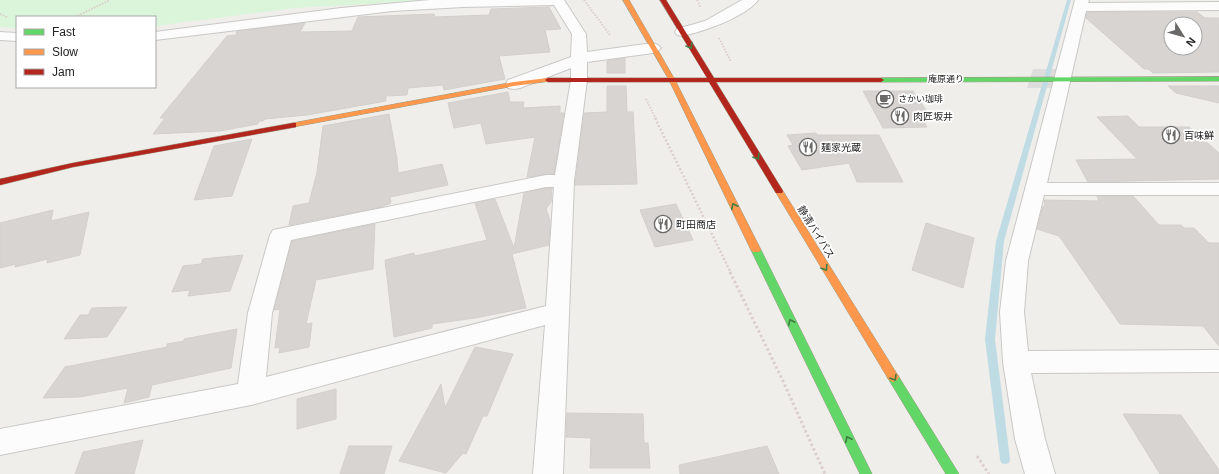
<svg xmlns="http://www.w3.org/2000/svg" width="1219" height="474" viewBox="0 0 1219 474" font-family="Helvetica,'Noto Sans JP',sans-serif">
<rect width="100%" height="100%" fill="#f0eeeb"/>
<polygon fill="#daf5da" points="0,0 442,0 295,8 155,26 155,17 17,17 17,28 0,27"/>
<polygon fill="#dedddd" points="1033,69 1059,69 1052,88 1027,88"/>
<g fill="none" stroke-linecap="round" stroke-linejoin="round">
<polygon fill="#bfdbe3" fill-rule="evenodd" points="1067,0 1071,0 1004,241 995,339 1010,459 1009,463 1005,464 1001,463 1000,459 985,339 996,241"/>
</g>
<g fill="#d7d4d2" stroke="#d3d0cc" fill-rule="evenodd">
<polygon points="549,7 561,29 545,30 550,52 499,56 505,79 444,90 443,85 408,88 407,95 386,96 386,101 307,115 265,119 263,121 259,121 258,124 220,131 153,134 165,118 160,118 227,36 236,35 237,31 305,23 300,32 352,31 358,17 434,14 435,17 489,15 491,9"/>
<path d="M1087,12h110l8,6h14v54l-66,1 -5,-4h-4l-58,-51zM1171,24h24v24h-24z"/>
<polygon points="625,58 625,73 607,73 607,61"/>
<polygon points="607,86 626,86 627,112 633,112 637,184 575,185 584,113 607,112"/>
<polygon points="1168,86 1219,86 1219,103 1176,93"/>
<polygon points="863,91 913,91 932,119 922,119 927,127 883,128"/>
<polygon points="508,92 510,102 524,102 523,108 560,106 560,113 564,113 554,174 527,177 535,137 486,144 481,123 454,128 448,103"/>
<polygon points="389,114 397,159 398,173 442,164 448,185 390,197 391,203 381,207 289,225 293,206 309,203 317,172 323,126"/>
<polygon points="1128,116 1139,127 1189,127 1219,153 1219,179 1088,182 1076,160 1137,159 1097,117"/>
<polygon points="816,133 817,135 879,135 903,182 857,182 849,163 802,170 788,146 793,145 787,135"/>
<polygon points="252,139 232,196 194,200 214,146"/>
<polygon points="546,188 552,188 551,202 546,209 550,220 549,245 512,254 526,308 475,318 432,324 432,328 394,337 385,260 414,253 415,256 487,240 475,203 495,199 514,248 524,193"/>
<polygon points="1097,196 1133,196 1159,225 1181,225 1184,228 1194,228 1209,243 1219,243 1219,346 1203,326 1120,324 1059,236 1037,229 1043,206 1045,206 1044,200 1099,201"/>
<polygon points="676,204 693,240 655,247 640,210"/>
<polygon points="53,210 51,221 89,212 80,255 47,263 48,259 15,267 16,264 0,268 0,223"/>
<polygon points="926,223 974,238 963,288 912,270"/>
<polygon points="375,224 373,269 316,280 306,324 312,323 309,347 279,353 280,347 275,348 280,309 274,310 292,241"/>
<polygon points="243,255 230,291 188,296 190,290 172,292 183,266 201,264 203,259"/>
<polygon points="127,307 107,337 64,339 80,315 88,315 92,308"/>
<polygon points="237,329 231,368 152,385 149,397 124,403 128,388 80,397 43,398 65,367 167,347 167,344 184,341 184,339"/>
<polygon points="475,347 513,354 487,416 483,416 466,454 463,453 446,473 399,461 441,384 445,408"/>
<polygon points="336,389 336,419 297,429 297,399"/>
<polygon points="567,413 643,414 644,443 648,443 650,468 590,468 591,438 566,437"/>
<polygon points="1123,414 1181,415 1219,470 1219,474 1160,474"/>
<polygon points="143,440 134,474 75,474 83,452"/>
<polygon points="349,446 392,446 384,474 340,474"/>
<polygon points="767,446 779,474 680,474 679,465"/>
</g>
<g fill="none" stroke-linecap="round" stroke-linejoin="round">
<defs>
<g id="street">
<path d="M430,0h134l22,34 1,18 66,-9 5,2 3,3 -3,3 -5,2 -66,9v18l-13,101 -11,293h-30l12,-149 -294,80 -251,50v-26l238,-45 10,-71 22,-78 3,-5 273,-55h9l16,-95v-12l-51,20 -6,1 -6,-1 -2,-4 2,-4 63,-23 1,-23 -18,-29 -91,2 -71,4 -237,29v-8l186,-24zM546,187h8l-8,119 -280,71 6,-64 19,-73z"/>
<path d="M742,0h16c-12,17 -56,32 -76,36l-5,-1 -2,-3 2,-3 28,-8z"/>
<polygon points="1075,0 1089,0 1088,3 1219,2 1219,10 1086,11 1047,183 1219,183 1219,195 1044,195 1028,261 1024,312 1028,351 1219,350 1219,372 1031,373 1045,439 1055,474 1025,474 1015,439 1003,362 1000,312 1006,261"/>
<polygon points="0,32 17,33 17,41 0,40"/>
</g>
<g id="fast">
<polygon points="1219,77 1219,81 881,82 878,80 881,78"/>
<polygon points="756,247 761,250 872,474 860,474 751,250"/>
<polygon points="893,372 897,374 959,474 946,474 889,380 887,377 889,374"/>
</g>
<g id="slow">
<polygon points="623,0 629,0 675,80 761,250 759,252 753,252 751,250 669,80"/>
<polygon points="548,78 551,80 550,81 514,86 293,127 289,125 293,123 514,82"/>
<polygon points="779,188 783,191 897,374 899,377 897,380 893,382 889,380 775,191"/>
</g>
<g id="jam">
<polygon points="660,0 666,0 714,78 881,78 884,80 881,82 716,82 783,191 782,193 776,193 709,82 548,82 545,80 548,78 707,78"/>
<polygon points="293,123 296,123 296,127 73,167 0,185 0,179 73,163"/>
</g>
</defs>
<use href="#street" stroke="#c9c8c7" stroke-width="2"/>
<use href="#fast" stroke="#999a82" stroke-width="1"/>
<use href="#slow" stroke="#999a82" stroke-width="1"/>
<use href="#jam" stroke="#999a82" stroke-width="1"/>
<g stroke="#dccecd" stroke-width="2" stroke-dasharray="1.5 1.5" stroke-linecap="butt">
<polyline points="584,0 610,35"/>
<polyline points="697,0 701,8"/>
<polyline points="0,14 7,17"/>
<polyline points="75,17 110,0"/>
<polyline points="719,38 731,62"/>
<polyline points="646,99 656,119"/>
</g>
<polyline stroke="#dccecd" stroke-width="2.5" stroke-dasharray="2 2" stroke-linecap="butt" points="655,118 731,273"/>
<g stroke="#dccecd" stroke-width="3" stroke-dasharray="2.5 2.5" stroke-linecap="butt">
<polyline points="730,272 782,379 825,474"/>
<polyline points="977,456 989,474"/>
</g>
<use href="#street" fill="#fdfcfc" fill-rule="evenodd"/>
<use href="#fast" fill="#63d668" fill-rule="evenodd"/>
<use href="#slow" fill="#ff974d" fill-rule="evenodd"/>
<use href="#jam" fill="#b3261e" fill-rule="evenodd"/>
</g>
<defs><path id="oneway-chevron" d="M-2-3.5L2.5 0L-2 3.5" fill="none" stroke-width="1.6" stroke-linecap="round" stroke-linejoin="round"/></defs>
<g stroke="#427c45">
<use href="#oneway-chevron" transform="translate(690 46) rotate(59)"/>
<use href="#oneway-chevron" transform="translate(757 157) rotate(58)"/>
<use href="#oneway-chevron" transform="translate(734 206) rotate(-116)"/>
<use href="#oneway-chevron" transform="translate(825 268) rotate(58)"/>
<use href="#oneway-chevron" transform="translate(791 322) rotate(-116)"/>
<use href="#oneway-chevron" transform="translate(894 378) rotate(58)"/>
<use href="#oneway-chevron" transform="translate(848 439) rotate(-116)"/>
</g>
<defs>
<symbol id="cafe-ring" viewBox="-11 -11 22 22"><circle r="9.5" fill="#fff" stroke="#6a6968" stroke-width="1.5"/><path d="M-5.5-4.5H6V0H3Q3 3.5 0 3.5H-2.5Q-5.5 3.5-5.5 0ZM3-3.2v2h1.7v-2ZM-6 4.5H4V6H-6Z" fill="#6a6968"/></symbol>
<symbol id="restaurant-ring" viewBox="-11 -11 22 22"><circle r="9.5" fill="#fff" stroke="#6a6968" stroke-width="1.5"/><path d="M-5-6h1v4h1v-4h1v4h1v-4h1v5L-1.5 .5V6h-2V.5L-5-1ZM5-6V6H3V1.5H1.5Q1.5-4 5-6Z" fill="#6a6968"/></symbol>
</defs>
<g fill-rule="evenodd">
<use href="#cafe-ring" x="875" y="89" width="20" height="20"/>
<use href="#restaurant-ring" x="890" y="106" width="20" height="20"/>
<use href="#restaurant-ring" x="1161" y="125" width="20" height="20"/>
<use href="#restaurant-ring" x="798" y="137" width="20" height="20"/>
<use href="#restaurant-ring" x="653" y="214" width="20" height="20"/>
</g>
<g text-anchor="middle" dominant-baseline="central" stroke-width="3.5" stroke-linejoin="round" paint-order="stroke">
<g font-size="9" fill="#222" stroke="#fff">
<text x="946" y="79">庵原通り</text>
</g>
<g font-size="9" fill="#222" stroke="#fff" text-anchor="start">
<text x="898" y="99">さかい珈琲</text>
</g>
<g font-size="10" fill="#222" stroke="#fff" text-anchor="start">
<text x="913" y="116">肉匠坂井</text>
<text x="1184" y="135">百味鮮</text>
<text x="821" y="147">麺家光蔵</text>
<text x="676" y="224">町田商店</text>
</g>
<g font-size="10" fill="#222" stroke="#fff">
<text transform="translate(816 232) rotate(58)">静清バイパス</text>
</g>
</g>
<rect x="16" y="16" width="140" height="72" fill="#ffffff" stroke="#a7a7a7"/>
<rect x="24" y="29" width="20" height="6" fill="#63d668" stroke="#a7a7a7"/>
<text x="52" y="36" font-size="12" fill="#222222">Fast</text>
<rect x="24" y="49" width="20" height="6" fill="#ff974d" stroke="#a7a7a7"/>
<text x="52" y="56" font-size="12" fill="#222222">Slow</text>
<rect x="24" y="69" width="20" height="6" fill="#b3261e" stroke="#a7a7a7"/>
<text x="52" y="76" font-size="12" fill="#222222">Jam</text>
<g transform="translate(1183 36) rotate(127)"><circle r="19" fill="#ffffff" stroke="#a7a7a7"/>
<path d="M0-3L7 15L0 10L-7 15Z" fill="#6a6968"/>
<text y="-6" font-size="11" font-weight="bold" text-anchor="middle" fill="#222222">N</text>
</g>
</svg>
